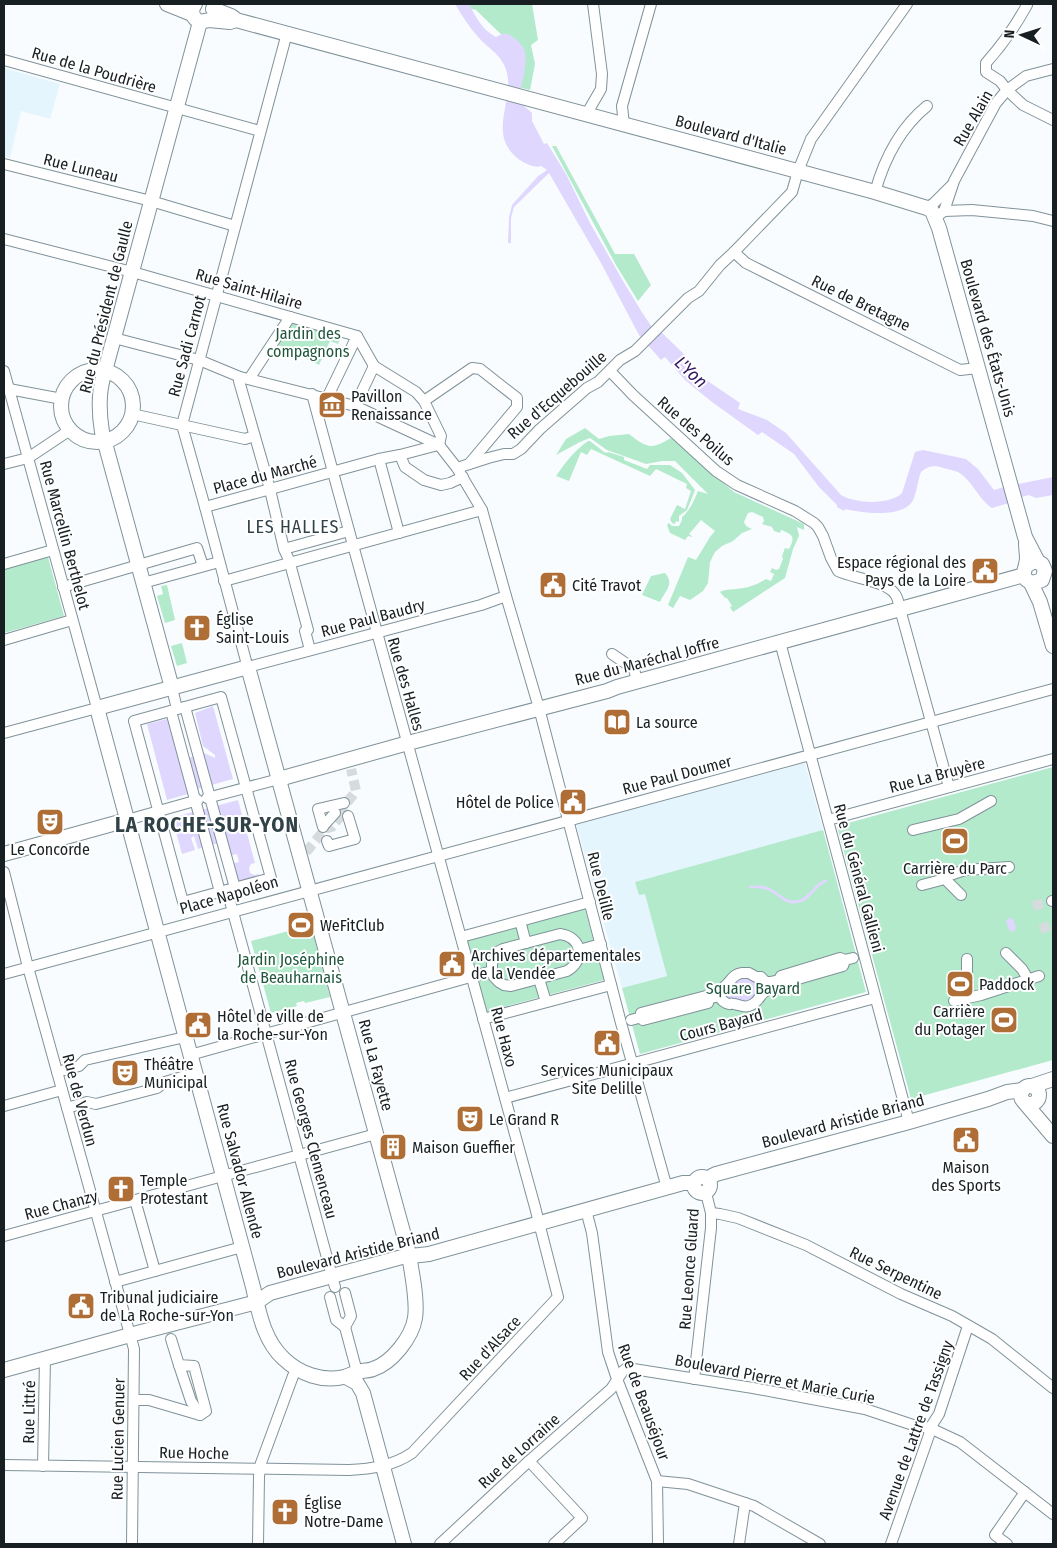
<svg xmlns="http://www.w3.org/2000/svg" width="1057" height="1548" viewBox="0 0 1057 1548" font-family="'Fira Sans Condensed',sans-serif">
<rect width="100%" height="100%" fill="#f8fcfe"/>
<g fill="#e5f5fd">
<polygon points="4,68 60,84 50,119 21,111 10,158 4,156"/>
<polygon points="805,763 849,926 622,988 576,824"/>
</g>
<g fill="#b3eacc">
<polygon points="454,4 532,4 538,40 531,45 535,64 530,90 518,87 510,43 476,10"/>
<polygon points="552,146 556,146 615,254 634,254 651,285 638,301 616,265"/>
<polygon points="290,320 342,335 338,344 330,341 319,365 276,344"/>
<path d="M585,428l14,11 10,-3 20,-2c18,14 22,16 42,4l63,54 70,32v6l-7,-3 2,9 -6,13 -8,29 -52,34 -3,-5 2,-1 -5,-8h-2l-5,-6c5,-3 10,-2 16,-3 11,-1 21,-4 30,-10l5,2 3,-7 -4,-2 2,-4 4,2 3,-1 4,-10 -1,-3 3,-8 4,1c6,-12 5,-14 -8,-19l-1,3 -6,-2 -2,-4 -10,-3 2,-3 -1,-4 -11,-5 -4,1 -4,9 2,4 6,3 -10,4 -9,8 -11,5 -7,6 -5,10 -2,21 -5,8 -13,9 -10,-4 -7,12 -5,-3 20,-48 8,3 14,-23 5,-6 -14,-11 -12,14 4,3 -5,-1 -3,4 -15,-7 -3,-8 2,-2 3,3h7l3,-6v-3c8,-7 12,-16 16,-26l10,3 -33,-33h-13l-16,3 -39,-14 -17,-12 -10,4 -24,13 10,-16z"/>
<path d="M588,441h2l14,11 3,1 1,-1 16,5v3l23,9 3,-4h20l12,8 13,17 -8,20 -8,6v6l-3,-1 -1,3 -3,-1 -2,-4 7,-14 8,4 6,-18 -5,-3 1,-4 -31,-15 -6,7 -59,-27 -4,6 -6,-3 -12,29 -13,-5c9,-13 19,-26 32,-35z"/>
<polygon points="48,557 64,616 4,633 4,569"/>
<path d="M665,573c10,11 0,18 -5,29l-18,-7 9,-19z"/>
<polygon points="167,585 175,620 165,623 157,596 163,594 161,586"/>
<polygon points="182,643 187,663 177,666 171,646"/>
<polygon points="1053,767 1053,1060 911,1099 837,826"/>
<polygon points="823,830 866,992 640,1054 622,988 667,976 645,894 639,895 635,882"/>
<polygon points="585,909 604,980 485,1012 466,940"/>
<polygon points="311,925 330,997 305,1003 304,1001 296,1003 297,1006 271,1013 251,941"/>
</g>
<g fill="#dfd7fe">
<path d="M455,4h14c7,13 13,26 27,33 8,-4 9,-5 17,0 5,4 11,9 12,15 3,13 -5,38 -8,51l6,2 9,8v8l12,23 3,-1 19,31 24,49 33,58 20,33 9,13 9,5 26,25 -2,4 11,12 44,30 -2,6 29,11 19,13 55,62c15,9 49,10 61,-2l13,-41 8,-2 43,9 12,10 16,21 10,-3 49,-10v18l-17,3 -7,-3 -20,5v3l-17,5c-12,-7 -20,-28 -34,-36 -5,-2 -11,-3 -15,-4 -8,-3 -16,-2 -22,4 -3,7 -5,25 -9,30 -11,16 -50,11 -67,7l-1,2 -7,-4v-2l-18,-18 -25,-33 -32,-22 -4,3 -46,-33 -27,-22 -20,-23 -4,3 -22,-25 -38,-72 -52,-90 -35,34 -3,11v25h-3l1,-26 3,-12 27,-30h1l7,-5 -6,-4c-6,2 -12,-1 -18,-4 -43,-27 -1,-67 -20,-99 -5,-10 -16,-16 -24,-25 -9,-10 -17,-22 -24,-34z"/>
<polygon points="213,706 233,779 197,789 189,758 202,752 215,758 215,755 203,746 195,713"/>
<polygon points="171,718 191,793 167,800 147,724"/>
<polygon points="238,800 255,863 251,864 249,868 250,873 254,875 258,874 259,875 235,882 230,864 239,862 237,854 228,856 220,843 210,845 201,810"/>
<polygon points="196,811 206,846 198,849 194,836 191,838 195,850 182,854 172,818"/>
<path d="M826,879l1,3c-12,4 -16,19 -29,21 -12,2 -16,-4 -25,-10 -8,-5 -15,-5 -24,-5v-2c5,0 11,-1 16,0 12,3 19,17 33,14 12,-3 16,-17 28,-21z"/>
<polygon points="1008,918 1013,919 1016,928 1014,932 1009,930 1006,921"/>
<path d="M740,977l14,1 9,7 -4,9c-5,2 -6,5 -11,7 -7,3 -18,0 -24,-4l5,-11z"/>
</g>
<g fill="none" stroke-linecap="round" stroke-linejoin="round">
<g stroke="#d6dbdd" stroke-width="10" stroke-dasharray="10 5" stroke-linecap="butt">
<polyline points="338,814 356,791 351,769"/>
<polyline points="325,824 328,828 332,827 339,818 338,814 335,813"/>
<polyline points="306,852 327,827"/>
<polyline points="1033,906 1052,901"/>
<polyline points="1040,929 1053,925"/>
</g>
<defs>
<g id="street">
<path d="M1027,5c-12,22 -25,40 -41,58v9l14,9 7,9 16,15 30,15"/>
<polyline points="287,33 182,425 205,507 246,661 248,667 481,605 506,596"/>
<polyline points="4,60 260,131"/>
<polyline points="586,115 601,89 602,74 593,4"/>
<polyline points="624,125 622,106 651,4"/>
<polyline points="4,164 151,201 235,226"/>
<path d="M875,192c9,-32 25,-64 52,-86"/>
<polyline points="927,208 934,203 951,186"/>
<polyline points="944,211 972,210 1033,216 1053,221"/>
<polyline points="935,218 944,211 954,181 996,103 1007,90 1026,76 1053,69"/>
<polyline points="4,239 136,273 357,336"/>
<polyline points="734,252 746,263 960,370 978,368"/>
<polyline points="114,338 199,360 240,377 355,406 374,366"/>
<polyline points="374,366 416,392 424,401 441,436 439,445"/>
<polyline points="4,371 97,708 4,733"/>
<path d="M610,371l23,24 83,76 21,14 58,26 19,12 4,4 5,9 8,22 7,13c14,7 48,10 57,23 3,4 4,10 5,15l49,178"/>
<polyline points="240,377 239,381 270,489"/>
<polyline points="249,379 290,317"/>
<polyline points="9,389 62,399"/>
<polyline points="312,394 333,472"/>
<polyline points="327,398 357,336 374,366"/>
<polyline points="424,401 472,368 480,369 517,398 517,407 469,464"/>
<polyline points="355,406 439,445 457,468 482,510 506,596 539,708 621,1023 667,1188"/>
<polyline points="132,414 245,439 254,436"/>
<polyline points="400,455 405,467 424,480 441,485 450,483 463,477"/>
<polyline points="379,459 399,533"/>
<polyline points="4,464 28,458 70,430"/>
<polyline points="457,468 488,458 504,454 513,454 521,449 540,429 587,388 598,382 620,360 635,351 688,298 699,291 720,265 734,252 792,192 798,171 811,139 907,4"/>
<polyline points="271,494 284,549 289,560 308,630 305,631 310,650"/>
<polyline points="205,507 379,459 400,455 438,445"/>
<polyline points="284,549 349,531"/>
<polyline points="4,564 53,550"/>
<polyline points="224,581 482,510"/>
<polyline points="143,583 219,562"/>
<polyline points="63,587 197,548 203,566"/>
<polyline points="4,640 72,620"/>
<polyline points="780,642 909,1122"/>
<polyline points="612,654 634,669 637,681"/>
<polyline points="172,688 177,709"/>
<polygon points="221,697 271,878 183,902 134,721"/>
<polyline points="185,707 235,888"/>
<polyline points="171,711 220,892"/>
<polyline points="207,798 279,779"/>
<polyline points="127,820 198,800"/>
<polyline points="828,820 1053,759"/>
<polyline points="325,824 335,813"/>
<polyline points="323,827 318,809 344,803"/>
<polyline points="913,830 959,819 991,801"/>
<polyline points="327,841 329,846 355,839 348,816"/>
<polyline points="4,872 28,967 134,1349 132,1544"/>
<polyline points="945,879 961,895"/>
<polyline points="922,885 941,880 950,875 965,870 1009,867"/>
<polyline points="227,890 335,1287"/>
<polyline points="1052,901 1053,901"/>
<polyline points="520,921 526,943"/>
<path d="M560,934c22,3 26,26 7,37l-56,15 -7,-1 -5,-3 -5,-5 -2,-6v-7l2,-6 3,-6 6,-3z"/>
<polyline points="461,937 590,902"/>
<polyline points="579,950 601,944"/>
<polyline points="1006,953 1022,969 1028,979"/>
<polyline points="967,959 967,998"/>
<path d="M742,973h7l7,4h5c4,3 6,9 5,14 -6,3 -7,10 -13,13 -8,5 -12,1 -19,0 -7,-2 -1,2 -8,-1 -10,-5 -5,-14 1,-19 5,-5 7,-10 15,-11z"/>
<polyline points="4,974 1053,689"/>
<polyline points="539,979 546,1002"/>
<polyline points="779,980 781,976 840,958 845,960 853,958"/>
<polyline points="769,982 766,983 779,980 784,983 843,966 845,960"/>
<polyline points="954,1001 981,995 1039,976"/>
<polyline points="642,1017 643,1020 708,1003 707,999"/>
<polyline points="483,1019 611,985"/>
<polyline points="631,1020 642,1017 641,1013 706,996 707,999 720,996"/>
<polyline points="190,1055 492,971"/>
<polyline points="57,1072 79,1066 85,1060 185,1037"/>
<polyline points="505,1098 875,998"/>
<polyline points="4,1106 62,1090"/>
<polyline points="67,1108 87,1102 96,1104 157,1088 165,1082 195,1073"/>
<polyline points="135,1200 155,1271"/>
<polyline points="586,1210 592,1233 608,1352 617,1379 657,1481 658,1544"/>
<polyline points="711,1213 720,1214 738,1218 806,1245 901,1294 952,1316 992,1339 1053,1388"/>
<polyline points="4,1236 376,1134"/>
<polyline points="115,1282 242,1247"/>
<polyline points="330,1297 336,1320 345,1327 351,1316 345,1293"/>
<polyline points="345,1327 357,1372"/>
<polyline points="179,1365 191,1401 200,1415"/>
<polyline points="694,1379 711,1228 711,1213 706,1193"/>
<polyline points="134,1400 149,1400 200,1415 206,1411 194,1366 179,1365 171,1339"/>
<polyline points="529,1461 582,1518 554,1544"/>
<path d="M4,1465l345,5c22,-1 44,-4 63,-17l146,-156 -23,-90 -201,-731"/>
<polyline points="43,1466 45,1358"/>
<polyline points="657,1481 688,1484 754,1506 820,1544"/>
<polyline points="258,1544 259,1476 261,1463 293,1376 297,1369"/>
<polyline points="440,1544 529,1461 611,1389 623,1371 627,1368 753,1388 865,1409 913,1425 930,1428 960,1442 1053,1514"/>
<polyline points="739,1544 745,1503"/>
<polyline points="891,1544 929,1435 930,1428 939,1414 968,1326"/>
<polyline points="1007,1544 995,1535 1025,1492"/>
</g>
<g id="secondary">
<polyline points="167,4 192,14"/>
<path d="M195,4c-5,7 -3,14 5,18l9,-2 21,2 6,-2 639,172 52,16 5,3 7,17 86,309 13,25"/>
<polyline points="213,9 231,16 234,18"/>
<circle cx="97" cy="406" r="36"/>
<path d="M1026,566l8,-5 8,3 3,7 -3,9 -9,3c-15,-5 -7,-13 -6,-24 0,-5 -1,-11 -1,-16"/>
<polyline points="1031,583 1040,602 1053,646"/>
<path d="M248,667l160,583c3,18 10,50 7,68 -3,19 -23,45 -42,51 -4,2 -10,1 -15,3 -5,1 -9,4 -14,5 -22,5 -44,-3 -60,-18 -20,-18 -25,-46 -31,-72l-156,-579z"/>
<path d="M172,688l-70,-256c-3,-19 -4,-36 1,-54l97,-356"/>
<polyline points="279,779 408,743 607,691 617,687 1024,575"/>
<polyline points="4,854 127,820"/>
<circle cx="1030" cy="1095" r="9"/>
<polyline points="1032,1086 1053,1079"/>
<polyline points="1025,1103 1053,1136"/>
<circle cx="702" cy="1185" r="8"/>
<polyline points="709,1180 712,1176 716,1174 909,1122 988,1099 1007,1092 1023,1090"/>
<polyline points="4,1370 141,1332 257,1302 270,1293 332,1276 402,1257 429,1254 683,1183 694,1183"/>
<polyline points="346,1377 357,1383 363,1393 404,1544"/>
</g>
</defs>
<use href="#street" stroke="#80929a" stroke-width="12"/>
<use href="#secondary" stroke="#80929a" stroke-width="16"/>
<use href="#street" stroke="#fff" stroke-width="10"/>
<use href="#secondary" stroke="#fff" stroke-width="14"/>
</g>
<defs>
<symbol id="museum-square" viewBox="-11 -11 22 22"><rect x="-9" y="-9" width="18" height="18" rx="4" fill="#ae6e36" stroke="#fff"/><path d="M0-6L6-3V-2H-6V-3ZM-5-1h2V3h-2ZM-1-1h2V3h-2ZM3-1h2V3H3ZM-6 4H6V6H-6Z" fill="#fff"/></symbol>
<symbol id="civic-square" viewBox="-11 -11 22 22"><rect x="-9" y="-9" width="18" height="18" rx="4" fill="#ae6e36" stroke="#fff"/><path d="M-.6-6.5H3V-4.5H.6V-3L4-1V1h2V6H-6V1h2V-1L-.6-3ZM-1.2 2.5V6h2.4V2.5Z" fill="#fff"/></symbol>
<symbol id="church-square" viewBox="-11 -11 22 22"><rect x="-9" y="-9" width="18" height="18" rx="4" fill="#ae6e36" stroke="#fff"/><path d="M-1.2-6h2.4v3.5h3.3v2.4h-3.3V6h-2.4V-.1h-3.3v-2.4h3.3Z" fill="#fff"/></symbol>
<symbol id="library-square" viewBox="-11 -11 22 22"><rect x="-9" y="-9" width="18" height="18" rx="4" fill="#ae6e36" stroke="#fff"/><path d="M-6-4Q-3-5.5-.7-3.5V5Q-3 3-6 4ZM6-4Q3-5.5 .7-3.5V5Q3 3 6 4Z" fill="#fff"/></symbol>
<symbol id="theatre-square" viewBox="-11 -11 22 22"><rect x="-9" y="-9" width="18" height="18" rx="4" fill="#ae6e36" stroke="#fff"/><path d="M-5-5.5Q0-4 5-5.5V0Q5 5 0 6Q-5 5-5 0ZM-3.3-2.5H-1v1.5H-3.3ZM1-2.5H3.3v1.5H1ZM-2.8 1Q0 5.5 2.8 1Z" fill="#fff"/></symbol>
<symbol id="stadium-square" viewBox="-11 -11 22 22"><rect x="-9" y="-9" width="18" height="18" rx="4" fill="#ae6e36" stroke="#fff"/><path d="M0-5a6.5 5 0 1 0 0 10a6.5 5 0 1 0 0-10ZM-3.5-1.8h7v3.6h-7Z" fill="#fff"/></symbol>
<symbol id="building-square" viewBox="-11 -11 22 22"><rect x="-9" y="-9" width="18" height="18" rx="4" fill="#ae6e36" stroke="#fff"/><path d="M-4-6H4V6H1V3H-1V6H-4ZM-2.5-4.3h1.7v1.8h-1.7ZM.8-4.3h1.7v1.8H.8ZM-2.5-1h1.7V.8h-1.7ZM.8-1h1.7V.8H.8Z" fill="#fff"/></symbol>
</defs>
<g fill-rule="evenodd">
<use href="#museum-square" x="316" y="389" width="32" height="32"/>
<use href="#civic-square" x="969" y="555" width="32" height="32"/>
<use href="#civic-square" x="537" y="569" width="32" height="32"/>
<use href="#church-square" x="181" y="612" width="32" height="32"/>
<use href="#library-square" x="601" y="706" width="32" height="32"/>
<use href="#civic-square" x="557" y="786" width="32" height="32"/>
<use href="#theatre-square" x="34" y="806" width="32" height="32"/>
<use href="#stadium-square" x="939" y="825" width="32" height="32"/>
<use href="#stadium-square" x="285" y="909" width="32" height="32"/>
<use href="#civic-square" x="436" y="948" width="32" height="32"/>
<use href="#stadium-square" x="944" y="968" width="32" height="32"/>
<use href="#stadium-square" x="988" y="1004" width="32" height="32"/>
<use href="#civic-square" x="182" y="1009" width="32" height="32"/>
<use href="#civic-square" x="591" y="1027" width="32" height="32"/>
<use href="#theatre-square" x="109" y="1057" width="32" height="32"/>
<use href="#theatre-square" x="454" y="1103" width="32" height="32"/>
<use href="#civic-square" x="950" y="1124" width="32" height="32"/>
<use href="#building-square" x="377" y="1131" width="32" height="32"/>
<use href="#church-square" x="105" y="1173" width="32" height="32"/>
<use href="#civic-square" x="65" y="1290" width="32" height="32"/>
<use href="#church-square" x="269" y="1496" width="32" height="32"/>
</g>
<g text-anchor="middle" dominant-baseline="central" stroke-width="4" stroke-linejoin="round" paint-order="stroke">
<g font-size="16" fill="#181f22" stroke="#fff">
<text transform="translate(94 70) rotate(16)">Rue de la Poudrière</text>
<text transform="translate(973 118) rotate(-60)">Rue Alain</text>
<text transform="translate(731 135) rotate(15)">Boulevard d'Italie</text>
<text transform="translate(81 168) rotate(14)">Rue Luneau</text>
<text transform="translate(249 289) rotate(16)">Rue Saint-Hilaire</text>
<text transform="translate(861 303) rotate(26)">Rue de Bretagne</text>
<text transform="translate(106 307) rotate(-76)">Rue du Président de Gaulle</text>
<text transform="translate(988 338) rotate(74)">Boulevard des États-Unis</text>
<text transform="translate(187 346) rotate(-75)">Rue Sadi Carnot</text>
<text transform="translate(557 395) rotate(-41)">Rue d'Ecquebouille</text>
<text transform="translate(696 431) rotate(41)">Rue des Poilus</text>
<text transform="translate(265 475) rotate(-15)">Place du Marché</text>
<text transform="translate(65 535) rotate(75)">Rue Marcellin Berthelot</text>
<text transform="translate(373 618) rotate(-15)">Rue Paul Baudry</text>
<text transform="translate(647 661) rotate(-15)">Rue du Maréchal Joffre</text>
<text transform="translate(406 684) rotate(74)">Rue des Halles</text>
<text transform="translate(677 775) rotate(-15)">Rue Paul Doumer</text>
<text transform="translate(937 775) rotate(-15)">Rue La Bruyère</text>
<text transform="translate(859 878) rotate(75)">Rue du Général Gallieni</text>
<text transform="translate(601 886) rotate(76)">Rue Delille</text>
<text transform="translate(229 895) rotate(-16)">Place Napoléon</text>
<text transform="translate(721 1025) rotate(-15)">Cours Bayard</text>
<text transform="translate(504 1037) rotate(75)">Rue Haxo</text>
<text transform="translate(376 1065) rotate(75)">Rue La Fayette</text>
<text transform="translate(80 1100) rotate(75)">Rue de Verdun</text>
<text transform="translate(843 1121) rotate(-15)">Boulevard Aristide Briand</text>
<text transform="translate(311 1139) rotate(75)">Rue Georges Clemenceau</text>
<text transform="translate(240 1171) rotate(75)">Rue Salvador Allende</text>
<text transform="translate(61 1205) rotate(-15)">Rue Chanzy</text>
<text transform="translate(358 1253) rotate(-14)">Boulevard Aristide Briand</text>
<text transform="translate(689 1269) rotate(-86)">Rue Leonce Gluard</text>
<text transform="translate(896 1273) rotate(26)">Rue Serpentine</text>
<text transform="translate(490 1348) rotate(-47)">Rue d'Alsace</text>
<text transform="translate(775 1379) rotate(11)">Boulevard Pierre et Marie Curie</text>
<text transform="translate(644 1402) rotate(70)">Rue de Beauséjour</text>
<text transform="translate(29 1412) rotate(-89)">Rue Littré</text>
<text transform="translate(916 1430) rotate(-70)">Avenue de Lattre de Tassigny</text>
<text transform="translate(118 1439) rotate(-89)">Rue Lucien Genuer</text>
<text transform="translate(519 1451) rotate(-42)">Rue de Lorraine</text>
<text transform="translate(194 1453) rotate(1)">Rue Hoche</text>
</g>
<g font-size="16" fill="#20563d" stroke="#fff">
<text x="308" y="333">Jardin des<tspan x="308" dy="18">compagnons</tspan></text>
<text x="291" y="959">Jardin Joséphine<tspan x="291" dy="18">de Beauharnais</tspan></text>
<text x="753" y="988">Square Bayard</text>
</g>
<g font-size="16" fill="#181f22" stroke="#fff" text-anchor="start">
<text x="351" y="396">Pavillon<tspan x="351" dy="18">Renaissance</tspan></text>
<text x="966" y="562" text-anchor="end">Espace régional des<tspan x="966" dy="18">Pays de la Loire</tspan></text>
<text x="572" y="585">Cité Travot</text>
<text x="216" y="619">Église<tspan x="216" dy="18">Saint-Louis</tspan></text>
<text x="636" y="722">La source</text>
<text x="554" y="802" text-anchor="end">Hôtel de Police</text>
<text x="50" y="849" text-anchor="middle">Le Concorde</text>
<text x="955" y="868" text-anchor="middle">Carrière du Parc</text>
<text x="320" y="925">WeFitClub</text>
<text x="471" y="955">Archives départementales<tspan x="471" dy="18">de la Vendée</tspan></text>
<text x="979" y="984">Paddock</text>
<text x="985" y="1011" text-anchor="end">Carrière<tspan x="985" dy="18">du Potager</tspan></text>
<text x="217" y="1016">Hôtel de ville de<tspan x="217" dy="18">la Roche-sur-Yon</tspan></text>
<text x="144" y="1064">Théâtre<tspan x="144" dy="18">Municipal</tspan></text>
<text x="607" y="1070" text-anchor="middle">Services Municipaux<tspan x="607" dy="18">Site Delille</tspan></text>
<text x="489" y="1119">Le Grand R</text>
<text x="412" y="1147">Maison Gueffier</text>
<text x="966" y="1167" text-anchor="middle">Maison<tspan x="966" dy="18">des Sports</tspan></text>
<text x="140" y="1180">Temple<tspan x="140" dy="18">Protestant</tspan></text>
<text x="100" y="1297">Tribunal judiciaire<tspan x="100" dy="18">de La Roche-sur-Yon</tspan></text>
<text x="304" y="1503">Église<tspan x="304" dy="18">Notre-Dame</tspan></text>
</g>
<g font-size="18" font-style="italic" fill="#331860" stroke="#fff">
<text transform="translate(691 372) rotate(43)">L'Yon</text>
</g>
<g font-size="18" letter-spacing="1" fill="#314148" stroke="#fff">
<text x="293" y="527">LES HALLES</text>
</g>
<g font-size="21" font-weight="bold" letter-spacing="1" fill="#314148" stroke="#fff">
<text x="207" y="825">LA ROCHE-SUR-YON</text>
</g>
</g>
<rect width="1057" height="1548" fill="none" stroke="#181f22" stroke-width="10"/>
<g transform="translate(1022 35) rotate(274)" stroke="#ffffff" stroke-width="4" paint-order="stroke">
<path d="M0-4L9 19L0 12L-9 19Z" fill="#181f22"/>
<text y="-8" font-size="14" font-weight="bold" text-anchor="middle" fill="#181f22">N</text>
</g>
</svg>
